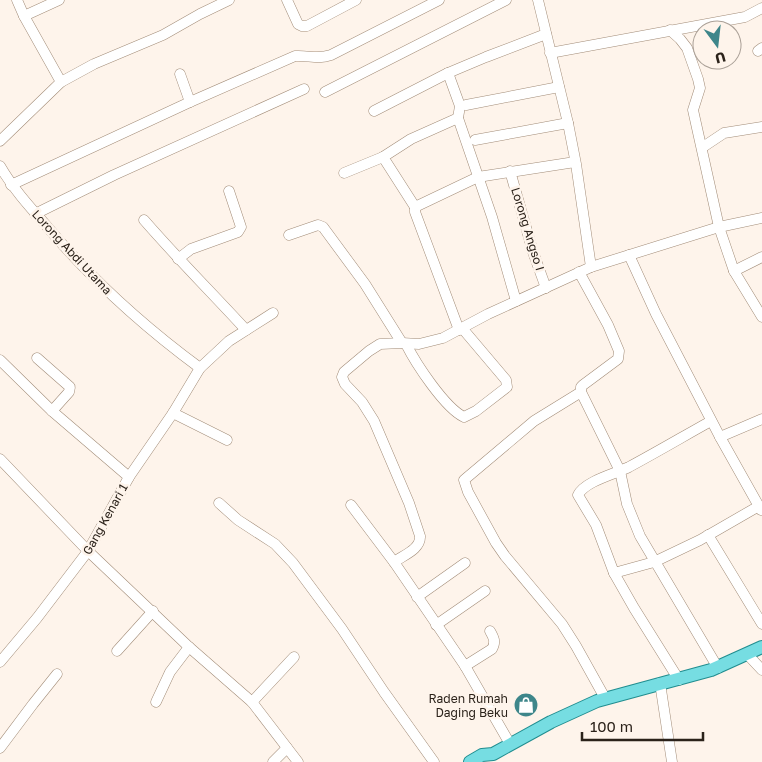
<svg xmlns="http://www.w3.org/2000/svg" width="762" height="762" viewBox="0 0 762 762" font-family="'Golos Text',sans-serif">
<rect width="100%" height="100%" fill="#fef4eb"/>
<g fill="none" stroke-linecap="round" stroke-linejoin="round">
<defs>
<g id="minor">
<polyline points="17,0 24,16 61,82"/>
<polyline points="287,0 298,24 302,26 307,26 356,0"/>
<polyline points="538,0 568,123 576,164 591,267"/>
<polyline points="24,16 59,0"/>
<polyline points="670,30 680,39 687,48 698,79 700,88 693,110 719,227 734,271 762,317"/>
<polyline points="758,51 762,48"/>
<polyline points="550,53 745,17 762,8"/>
<polyline points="448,73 460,106 458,118 492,217 516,301"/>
<polyline points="180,74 190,102"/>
<polyline points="325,92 506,0"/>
<polyline points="466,105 559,87"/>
<polyline points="374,111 448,73 486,57 546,34"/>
<polyline points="475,140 568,123"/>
<polyline points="0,141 61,82 94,64 163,35 200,14 229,0"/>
<polyline points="703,147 724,133 762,127"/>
<path d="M0,166c12,21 28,39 44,57 46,55 99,103 156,145"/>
<polyline points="510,171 533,252 546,288"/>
<polyline points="344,173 383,157"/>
<path d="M11,185l179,-83 105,-46c14,-1 22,4 36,-1l108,-55"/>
<polyline points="415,207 383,157 411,139 458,118"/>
<polyline points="35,214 114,175 304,89"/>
<path d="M144,220c33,38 68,73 102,110"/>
<polyline points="289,235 318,225 323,227 365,284 402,343"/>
<polyline points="629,255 656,314 720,437 762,419"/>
<polyline points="178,259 191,249 238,232 241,227 229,191"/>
<polyline points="734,271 762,257"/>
<polyline points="579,272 608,325 619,351 618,359 583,385 581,387 581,392 620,471 627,504 640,536 718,668"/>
<polyline points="459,330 415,212 415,207 478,177 575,162"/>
<path d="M406,344c10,20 39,64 58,73l12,-6 31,-24 -1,-7 -44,-52"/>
<polyline points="37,358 70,387 69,392 52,411"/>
<polyline points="0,360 52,411 129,477"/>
<polyline points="581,392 534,421 464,480 468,492 496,543 505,556 562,624 576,646 605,698"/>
<polyline points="173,413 227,440"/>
<polyline points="720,437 761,510"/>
<polyline points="0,459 88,551 189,647 252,702 298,762"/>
<polyline points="219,503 238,520 275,544 293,563 342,629 384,692 434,762"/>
<polyline points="351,505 394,562 465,666 510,744"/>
<polyline points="708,535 762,624"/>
<path d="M394,562c10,-7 27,-13 26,-26l-11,-33 -35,-82 -12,-19 -17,-18 -3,-7 2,-5 25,-21 11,-7 22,-1 17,1 24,-6 45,-24 103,-47 128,-40 43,-9"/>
<polyline points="614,573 654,562 700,540 759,506"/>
<polyline points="417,597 465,563"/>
<polyline points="436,625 485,591"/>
<polyline points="117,651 153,611"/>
<polyline points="748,655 762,670"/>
<polyline points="0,662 37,618 88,551 129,477 173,413 200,368 229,341 273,313"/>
<path d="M465,666l27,-17c4,-7 2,-11 -2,-18"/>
<path d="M679,680l-45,-72 -20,-35 -18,-48 -18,-30c7,-14 37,-21 51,-28 28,-15 55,-31 82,-46"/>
<polyline points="660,683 672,762"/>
<polyline points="156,702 170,672 189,647"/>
<polyline points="252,702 294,657"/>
<polyline points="0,748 33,704 57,674"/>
<polyline points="273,762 287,748"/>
</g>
<polyline id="major" points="470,762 482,755 493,754 551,722 597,701 711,670 762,647"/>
</defs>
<use href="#minor" stroke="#a28c78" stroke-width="11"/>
<use href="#major" stroke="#218d8f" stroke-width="14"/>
<use href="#minor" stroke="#fff" stroke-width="10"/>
<use href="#major" stroke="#76dde2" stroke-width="12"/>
</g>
<defs>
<symbol id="shop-disc" viewBox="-11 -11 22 22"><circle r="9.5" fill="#3e868a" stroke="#fef4eb"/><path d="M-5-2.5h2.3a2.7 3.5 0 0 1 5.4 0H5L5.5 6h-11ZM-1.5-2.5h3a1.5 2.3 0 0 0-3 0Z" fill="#fff"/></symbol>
</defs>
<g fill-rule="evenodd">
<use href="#shop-disc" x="512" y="691" width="28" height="28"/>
</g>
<g text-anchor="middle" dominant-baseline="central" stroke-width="5" stroke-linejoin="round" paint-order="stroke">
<g font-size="12" fill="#2b221a" stroke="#fef4eb">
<text transform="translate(528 229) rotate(73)">Lorong Angso I</text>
<text transform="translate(72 252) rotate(47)">Lorong Abdi Utama</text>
<text transform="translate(105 519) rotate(-61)">Gang Kenari 1</text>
</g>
<g font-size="12" fill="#2b221a" stroke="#fef4eb" text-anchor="end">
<text x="508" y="698">Raden Rumah<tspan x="508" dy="14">Daging Beku</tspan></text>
</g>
</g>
<g transform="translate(717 45) rotate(165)"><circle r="24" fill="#fef4eb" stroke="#aaa097"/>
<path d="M0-4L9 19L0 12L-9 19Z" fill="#3e868a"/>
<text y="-8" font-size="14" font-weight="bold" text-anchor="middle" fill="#2b221a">U</text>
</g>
<path d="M582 732v8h121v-8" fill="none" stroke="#2b221a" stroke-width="2.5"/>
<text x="590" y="732" font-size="15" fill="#2b221a" stroke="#fef4eb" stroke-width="4" paint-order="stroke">100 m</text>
</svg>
